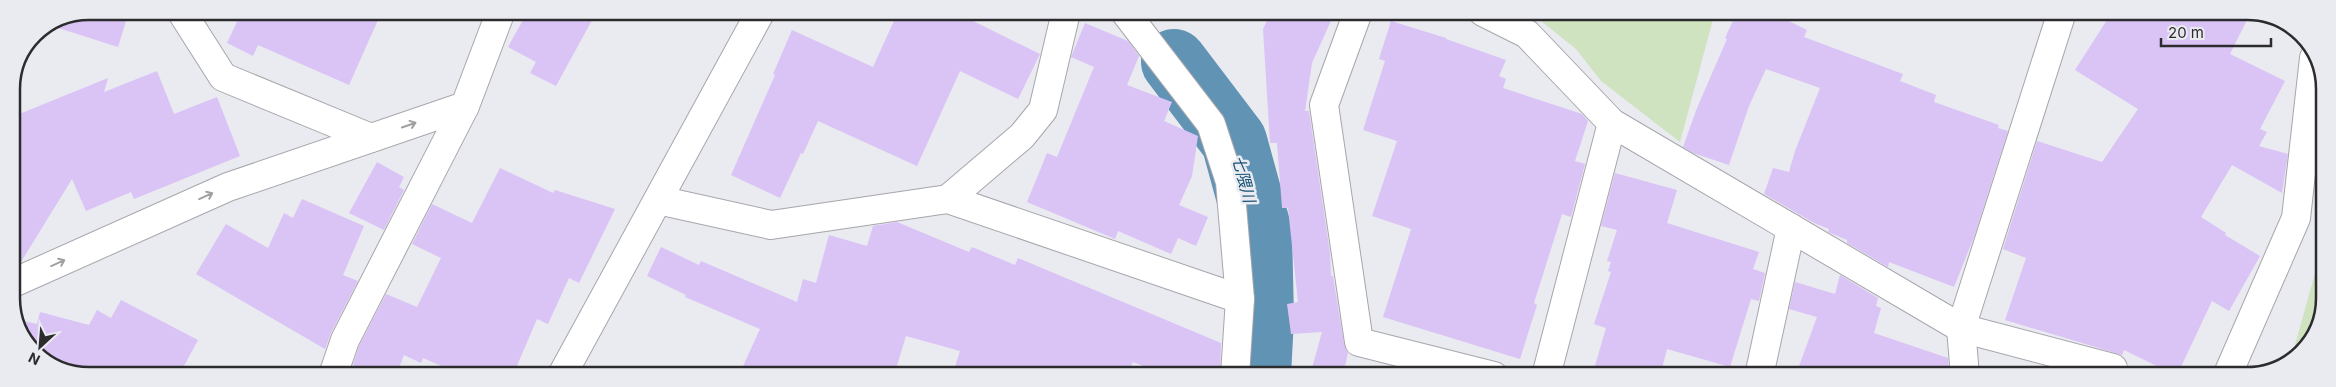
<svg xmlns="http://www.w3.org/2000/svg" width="2336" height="387" viewBox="0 0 2336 387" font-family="Inter,'Noto Sans JP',sans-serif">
<rect width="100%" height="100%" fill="#eaeaf1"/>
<g fill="#d0e3c0">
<polygon points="1530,12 1715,12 1680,142 1601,81 1576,49"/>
<polygon points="2324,241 2324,308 2298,357 2291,359"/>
</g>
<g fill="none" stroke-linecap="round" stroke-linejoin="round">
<polyline stroke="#6193b4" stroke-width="66" points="1174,62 1234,141 1259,232 1261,318 1258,375"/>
</g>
<g fill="#dac3f5">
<polygon points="89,11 129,11 118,47 52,26"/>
<polygon points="242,11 382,11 349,85 258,45 253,56 227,43"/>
<polygon points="528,11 597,11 556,86 530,73 536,62 508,47"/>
<polygon points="898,12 955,12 1040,54 1018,99 960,71 917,166 818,121 803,154 801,153 780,198 731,175 775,75 773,74 792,30 873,67"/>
<polygon points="1271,12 1335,12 1312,63 1305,111 1309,111 1330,253 1331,276 1333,276 1344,344 1348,353 1343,375 1310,375 1322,332 1291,334 1287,304 1298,302 1288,208 1282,208 1277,143 1270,143 1263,29"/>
<polygon points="1737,12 1771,12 1807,30 1804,37 1903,74 1900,81 1936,95 1934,102 1999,125 1998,128 2008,131 1974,237 1954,287 1889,262 1888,267 1847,243 1847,240 1828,232 1829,229 1814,223 1764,194 1773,168 1789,172 1795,151 1820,88 1766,69 1749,106 1729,165 1693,153 1683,147 1697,108 1727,39 1725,38"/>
<polygon points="2112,12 2251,12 2230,54 2285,81 2260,129 2267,132 2259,146 2288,154 2282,193 2232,165 2201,217 2226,233 2225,235 2260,256 2229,311 2212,301 2179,371 2175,369 2173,374 2124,350 2122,355 2005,320 2026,258 2003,249 2037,141 2102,162 2138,109 2075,70"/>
<polygon points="1391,21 1446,38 1446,39 1506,60 1499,76 1506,79 1503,88 1582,114 1588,121 1575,161 1585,164 1571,217 1562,214 1534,303 1537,305 1520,359 1383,317 1411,229 1372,216 1397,141 1363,130 1385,61 1379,59"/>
<polygon points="1085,23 1128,41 1139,56 1127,85 1172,102 1164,121 1198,136 1192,176 1179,205 1208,217 1196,246 1178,238 1171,254 1118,231 1115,239 1027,202 1047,153 1057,157 1094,67 1071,57"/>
<polygon points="157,71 174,114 217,97 240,156 134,199 131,192 86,211 72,179 21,262 13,266 12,117 108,78 104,92"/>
<polygon points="377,162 404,177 399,187 404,190 384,230 349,213"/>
<polygon points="500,168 553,193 555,190 615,209 579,283 569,278 548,324 537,319 513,375 462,375 423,358 421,363 404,355 396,375 371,375 353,365 359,346 386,294 417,307 441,258 412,244 432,204 472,223"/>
<polygon points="1615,173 1677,190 1667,223 1759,252 1753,269 1765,273 1759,301 1751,299 1730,367 1667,349 1660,376 1592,376 1606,328 1594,324 1611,272 1608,271 1611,262 1607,261 1617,230 1601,226"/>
<polygon points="302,199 364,226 343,275 358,281 331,333 325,349 196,274 226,224 268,248 284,213 293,218"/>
<polygon points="897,222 969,252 972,247 1015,265 1018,258 1221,343 1220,375 1166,375 1133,362 1127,375 973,375 954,370 960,351 906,336 894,375 739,375 760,329 685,297 686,295 647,276 661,247 699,265 701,261 797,302 803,279 816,283 829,235 867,246 873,226"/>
<polygon points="1840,275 1878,298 1876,306 1881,308 1874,333 1871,332 1948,358 1949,376 1817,376 1798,369 1817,317 1789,309 1795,282 1835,294"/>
<polygon points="121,300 198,340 179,375 94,375 60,366 38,356 14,319 37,324 40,312 89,325 97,310 111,318"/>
</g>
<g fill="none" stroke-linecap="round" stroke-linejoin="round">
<defs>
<g id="minor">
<polyline points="181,11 223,77 371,138"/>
<polyline points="1125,12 1211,124 1230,182 1240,299 1235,375"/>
<polyline points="1358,12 1324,105 1359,342 1494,376"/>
<polyline points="1483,12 1527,34 1612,123 1961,328 2113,368 2113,376"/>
<polyline points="948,199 1022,136 1043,110 1066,12"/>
<polyline points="658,200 771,225 948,199 1240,299"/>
<polyline points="13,283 228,187 465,106 501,11"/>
<polyline points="333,375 345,340 465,106"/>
<polyline points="562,375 761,11"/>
<polyline points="1546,376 1612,123"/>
<polyline points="1759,376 1791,228"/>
<polyline points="1965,376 1961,328 2062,12"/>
<polyline points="2227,376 2296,218 2314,58"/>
</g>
</defs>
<use href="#minor" stroke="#a6a6ac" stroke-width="30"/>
<use href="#minor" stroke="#fff" stroke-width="28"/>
</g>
<defs><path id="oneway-shaft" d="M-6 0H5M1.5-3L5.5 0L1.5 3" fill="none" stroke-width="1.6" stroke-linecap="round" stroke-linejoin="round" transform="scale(1.25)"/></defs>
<g stroke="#a0a0a1">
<use href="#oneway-shaft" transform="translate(409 125) rotate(-19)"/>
<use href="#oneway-shaft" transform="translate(206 196) rotate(-24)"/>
<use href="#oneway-shaft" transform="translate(58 263) rotate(-24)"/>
</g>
<g text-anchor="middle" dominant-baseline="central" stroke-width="5" stroke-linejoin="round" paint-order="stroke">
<g font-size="16" font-style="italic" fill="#155274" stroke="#eaeaf1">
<text transform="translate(1244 179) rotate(75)">七隈川</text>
</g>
</g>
<path d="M0 0H2336V387H0ZM89 20H2247A69 69 0 0 1 2316 89V298A69 69 0 0 1 2247 367H89A69 69 0 0 1 20 298V89A69 69 0 0 1 89 20Z" fill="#eaeaf1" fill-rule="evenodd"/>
<path fill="none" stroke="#2c2c2e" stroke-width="2.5" d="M89 20H2247A69 69 0 0 1 2316 89V298A69 69 0 0 1 2247 367H89A69 69 0 0 1 20 298V89A69 69 0 0 1 89 20Z"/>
<g transform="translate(40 347) rotate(206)" stroke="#eaeaf1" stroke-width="4" paint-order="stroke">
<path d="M0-4L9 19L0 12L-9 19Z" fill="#2c2c2e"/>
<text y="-8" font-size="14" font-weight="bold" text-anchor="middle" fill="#2c2c2e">N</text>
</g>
<path d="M2161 38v8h110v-8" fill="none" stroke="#2c2c2e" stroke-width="2.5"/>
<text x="2168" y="38" font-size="15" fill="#2c2c2e" stroke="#eaeaf1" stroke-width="4" paint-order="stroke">20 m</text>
</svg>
